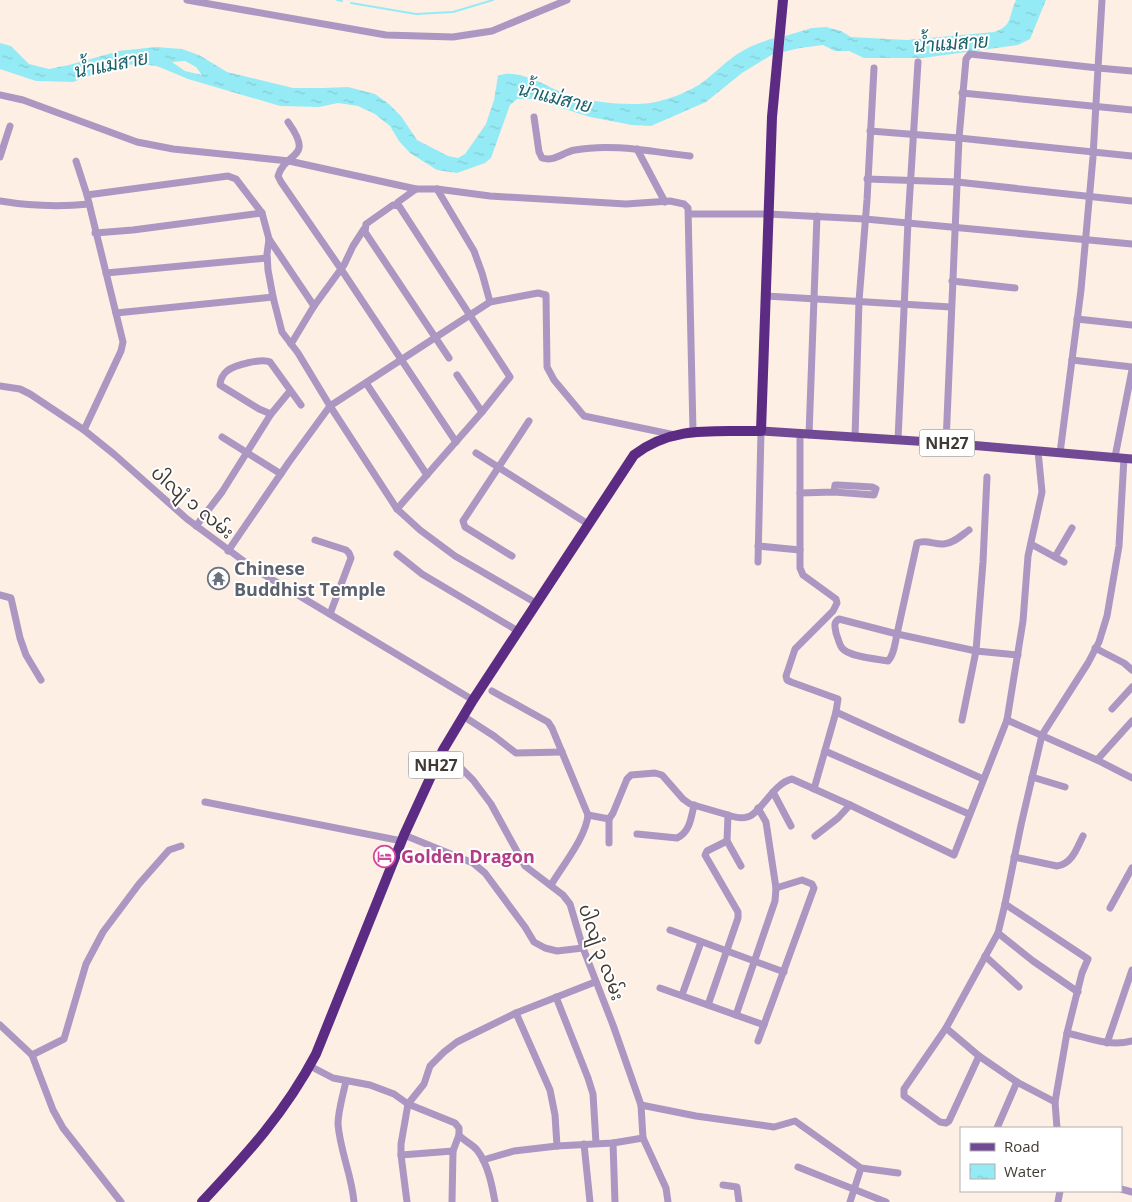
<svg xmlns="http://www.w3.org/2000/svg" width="1132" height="1202" viewBox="0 0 1132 1202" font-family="'Open Sans','Noto Sans Myanmar',Sarabun,sans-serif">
<defs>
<pattern id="water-ripples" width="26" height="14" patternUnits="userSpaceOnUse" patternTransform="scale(1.25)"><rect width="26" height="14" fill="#95ebf5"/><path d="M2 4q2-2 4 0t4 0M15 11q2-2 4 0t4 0" fill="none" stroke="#82cad3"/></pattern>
</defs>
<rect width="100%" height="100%" fill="#fdefe4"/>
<g fill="url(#water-ripples)" fill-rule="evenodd">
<path d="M1016,0h30l-16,39 -12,6 -95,13h-59l-15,-7h-14l-12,-6 -23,3 -17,4 2,-16 27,-8 14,-1 15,4 10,6 56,3 87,-8c19,-6 14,-15 22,-32z"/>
<path d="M774,38l-1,16 -31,19 -36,29 -55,24 -19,-1 -42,-8 -57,-18h-16l-7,6 -19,53 -6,5 -28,10 -20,-3 -27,-17 -11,-12 -9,-15 -15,-12 -17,-8 -20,-3 -19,4 -39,-1 -92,-27 -31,-13 -18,-2 -24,2 -42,16 -37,-1 -36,-12v-26l11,3 18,18 20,5 20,-4 50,-14 37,-4 26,2 17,6 28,17 66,16h30l25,-1 27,7 14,10 12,12 16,24 31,16 10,2 7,-4 21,-30 8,-24 4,-24c21,-9 52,13 72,20 23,6 57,10 80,7 18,-3 39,-11 53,-21 12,-9 23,-21 36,-29 11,-7 22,-11 35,-15zM185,61l11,6 6,8 -17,-4 -13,-9z"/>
</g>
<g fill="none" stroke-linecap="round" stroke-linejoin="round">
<g stroke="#95ebf5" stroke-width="2">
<polyline points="337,0 342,1"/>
<polyline points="351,3 416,14 453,12 493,0"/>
</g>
<g stroke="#ab97c2" stroke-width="7">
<polyline points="187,0 386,35 453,37 492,31 567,0"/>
<polyline points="1102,0 1098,68 1132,71"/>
<polyline points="962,93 1132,110"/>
<polyline points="0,95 23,100 137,142 173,149 289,161 416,189"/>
<path d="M534,117l5,35 3,6c13,4 21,-6 33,-8 38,-7 77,2 115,6"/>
<path d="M288,122c27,38 -2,28 -10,54l3,6 60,87 115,173"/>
<polyline points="870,131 959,138 1132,156"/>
<polyline points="637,149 665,202"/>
<polyline points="0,157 10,126"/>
<polyline points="76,161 87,195 123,342 121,351 84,430"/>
<polyline points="867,179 957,182 1132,201"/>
<polyline points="437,189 474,251 482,273 490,302"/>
<polyline points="87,195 228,176 236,179 262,213 269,239 267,254 268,270 273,297 282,332 298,353 330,406 397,509 420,530 455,556 536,603"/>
<path d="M0,201c30,5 59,6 89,3"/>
<polyline points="396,205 398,202 416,189 437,189 490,196 626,204 670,201 684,204 688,208 693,432"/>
<polyline points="689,214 768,214 865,219 1132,244"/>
<polyline points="95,233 133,230 262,213"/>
<polyline points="269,239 314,306"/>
<polyline points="106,273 267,258"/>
<polyline points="952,281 1015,288"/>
<polyline points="766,296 951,307"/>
<polyline points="116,313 273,297"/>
<polyline points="1077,319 1132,325"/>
<polyline points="291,344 314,306 344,265 353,246 364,229"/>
<polyline points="1072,360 1132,367"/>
<polyline points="457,375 482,412"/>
<polyline points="366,383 427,475"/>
<polyline points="0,386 20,389 30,394 84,430 115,455 187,519 253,568 473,700"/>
<path d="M271,414l-12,-5 -39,-24c0,-5 3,-11 7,-14 7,-6 35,-13 43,-9l31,43"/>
<polyline points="800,435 800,568 803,575 836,599 837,603 833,611 795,649 786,676 787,680 791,682 838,699 836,712 814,789"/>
<polyline points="809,435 817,216"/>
<polyline points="222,437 281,474"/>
<polyline points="855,438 859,301 867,200 874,68"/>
<polyline points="898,440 908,222 918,62"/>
<polyline points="946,443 959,138 966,59 970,54 1098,68 1093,157 1081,290 1060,453"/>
<polyline points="476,453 588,524"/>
<polyline points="1115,457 1132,370"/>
<polyline points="800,493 834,492 874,495 876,489 872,487 838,485 835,485 834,492"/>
<polyline points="397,509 482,412 510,377 399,206 393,205 366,224 365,232 449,358"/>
<polyline points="196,526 222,492 271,414 290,391"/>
<path d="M969,530c-7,5 -15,13 -25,14 -9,1 -18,-5 -27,-1l-20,91c-2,9 -3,21 -9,27 -11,-2 -39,-4 -46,-13 -3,-4 -4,-10 -6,-15 -1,-7 -3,-10 3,-14l58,15 79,17 42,4"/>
<polyline points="315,540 346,550 349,553 351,558 330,614"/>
<polyline points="1031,544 1064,562"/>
<polyline points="758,546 800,550"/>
<polyline points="228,551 289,462 330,406 490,302 538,293 546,295 547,367 554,380 584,416 675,435"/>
<polyline points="397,554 422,574 518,631"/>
<polyline points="512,556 465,527 463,521 529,421"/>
<polyline points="1055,557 1072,528"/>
<polyline points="758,562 761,431"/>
<polyline points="0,595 11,598 20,638 26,655 41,680"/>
<polyline points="1095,648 1124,663 1132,670"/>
<path d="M492,691l56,31 4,6 36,87c-2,22 -25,50 -37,70"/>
<polyline points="1112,709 1132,687"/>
<polyline points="836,712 983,779"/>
<polyline points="463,716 494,736 516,753 562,752"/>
<polyline points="962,720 976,651 983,562 987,477"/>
<polyline points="1007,720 1097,760 1132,778"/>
<polyline points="443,750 473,780 491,804 525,866 563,895 570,904 583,948 613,1025 641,1105 643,1138 666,1188 668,1202"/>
<polyline points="825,751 969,814"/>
<polyline points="1097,760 1132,721"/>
<polyline points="1032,777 1065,787"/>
<polyline points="773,792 791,826"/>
<polyline points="205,802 402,841"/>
<polyline points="588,815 609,819"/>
<path d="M637,834l40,4c13,-6 14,-20 17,-33"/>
<polyline points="404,835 473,863 485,873 525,927 534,942 545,948 557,951 583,948"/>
<polyline points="815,836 838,818 850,805"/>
<polyline points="609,843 609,819 613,813 627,779 631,775 655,773 662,775 683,799 690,804 728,815"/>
<path d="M1014,857l43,9c15,-2 20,-18 26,-30"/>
<path d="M741,866l-14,-25 1,-26c6,2 13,4 19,2 13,-2 26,-34 45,-38l58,26 104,50 53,-135 16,-99 5,-65 14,-64 -4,-41"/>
<polyline points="1005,904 1088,959 1082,973 1067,1033 1055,1102 1057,1128"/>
<polyline points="1110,908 1132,868"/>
<polyline points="670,930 784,972"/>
<polyline points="998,933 1033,961 1078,992"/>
<polyline points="985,956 1019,987"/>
<polyline points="660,988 764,1025"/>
<polyline points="682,995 701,942"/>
<polyline points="556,997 588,1078 593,1094 596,1143"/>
<polyline points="708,1005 738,918 738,912 705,855 707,851 727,841"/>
<polyline points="516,1013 550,1090 555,1115 557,1146"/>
<polyline points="736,1015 775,901 776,888 766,822 758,808"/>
<polyline points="0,1025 32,1055 53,1110 63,1128 121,1202"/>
<polyline points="946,1028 904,1089 904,1096 940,1122 946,1123 949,1121 979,1056"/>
<path d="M1067,1033c22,5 42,14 65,8"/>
<polyline points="758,1041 814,888 812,884 802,880 776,888"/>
<polyline points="1107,1043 1132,970"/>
<polyline points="32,1055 64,1039 86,964 103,932 139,884 169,850 181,846"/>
<path d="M310,1066l23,12 37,7 24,9 14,10 47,19 4,5v7c5,6 13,9 18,15 11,14 15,35 18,52"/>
<path d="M346,1081c-3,14 -8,30 -8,43 2,27 14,52 16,78"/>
<polyline points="1055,1102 1017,1082 979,1056 946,1028 998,933 1005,904 1021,825 1042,735 1088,663 1099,642 1107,616 1119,546 1124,458"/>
<polyline points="641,1105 696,1116 774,1127 795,1121 861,1168 898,1173"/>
<polyline points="997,1128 1017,1082"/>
<polyline points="613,1143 615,1202"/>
<polyline points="584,1144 590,1202"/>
<polyline points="401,1155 453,1151"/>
<polyline points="483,1160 514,1151 557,1146 613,1143 643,1138"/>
<polyline points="798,1167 886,1202"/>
<polyline points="723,1185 737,1187 739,1202"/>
<polyline points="1121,1189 1132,1192"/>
<polyline points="407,1202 401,1155 401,1144 408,1104 424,1084 430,1066 444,1052 457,1042 471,1035 516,1013 595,982"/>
<polyline points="452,1202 453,1151 459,1135"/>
<polyline points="850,1202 861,1168"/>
<polyline points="1058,1202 1060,1191"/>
</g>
<polyline stroke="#714a96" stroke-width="9" points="761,431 946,443 1132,459"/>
<path stroke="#5c2c84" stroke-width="10" d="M202,1202c45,-48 83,-89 114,-148l88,-219 39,-85 30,-50 161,-245c39,-30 81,-23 127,-24l11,-314 11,-117"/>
</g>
<defs>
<symbol id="temple-ring" viewBox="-11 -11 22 22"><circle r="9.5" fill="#fff" stroke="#6b7280" stroke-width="1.5"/><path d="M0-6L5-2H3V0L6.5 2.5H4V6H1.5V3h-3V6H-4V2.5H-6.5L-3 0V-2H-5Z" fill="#6b7280"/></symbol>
<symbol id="hotel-ring" viewBox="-11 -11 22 22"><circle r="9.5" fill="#fff" stroke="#d1479c" stroke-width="1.5"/><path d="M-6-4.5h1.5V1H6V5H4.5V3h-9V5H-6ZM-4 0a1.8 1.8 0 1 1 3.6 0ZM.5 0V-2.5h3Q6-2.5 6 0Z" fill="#d1479c"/></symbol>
</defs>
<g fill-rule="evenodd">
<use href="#temple-ring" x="206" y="566" width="25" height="25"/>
<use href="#hotel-ring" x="372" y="844" width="25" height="25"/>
</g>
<g text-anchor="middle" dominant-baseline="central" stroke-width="4" stroke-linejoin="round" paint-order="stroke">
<g fill="#fff" stroke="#797571" stroke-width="1">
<rect x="919.5" y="429.5" width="55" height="27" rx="4"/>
<rect x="408.5" y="751.5" width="55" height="27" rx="4"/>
</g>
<g font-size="16" font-weight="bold" fill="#403a34">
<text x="947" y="443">NH27</text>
<text x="436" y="765">NH27</text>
</g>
<g font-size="18" fill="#403a34" stroke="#fff">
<text transform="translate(193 502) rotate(40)">ပါလျံ ၁ လမ်း</text>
<text transform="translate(602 952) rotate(70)">ပါလျံ ၃ လမ်း</text>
</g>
<g font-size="18" font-weight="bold" fill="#5b616d" stroke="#fff" text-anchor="start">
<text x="234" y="568">Chinese<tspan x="234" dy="21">Buddhist Temple</tspan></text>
</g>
<g font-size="18" font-weight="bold" fill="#b23c85" stroke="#fff" text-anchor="start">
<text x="401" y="856">Golden Dragon</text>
</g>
<g font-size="19" font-style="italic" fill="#1a6169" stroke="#fff">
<text transform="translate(951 43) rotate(-4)">น้ำแม่สาย</text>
<text transform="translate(111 64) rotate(-11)">น้ำแม่สาย</text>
<text transform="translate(555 97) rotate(14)">น้ำแม่สาย</text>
</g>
</g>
<rect x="960" y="1127" width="162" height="65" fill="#ffffff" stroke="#b3b0ae"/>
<rect x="970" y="1143" width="25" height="8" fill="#714a96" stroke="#b3b0ae"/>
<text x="1004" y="1152" font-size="15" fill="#403a34">Road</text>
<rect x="970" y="1164" width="25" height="15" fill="url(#water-ripples)" stroke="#b3b0ae"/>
<text x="1004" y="1177" font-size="15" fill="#403a34">Water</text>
</svg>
